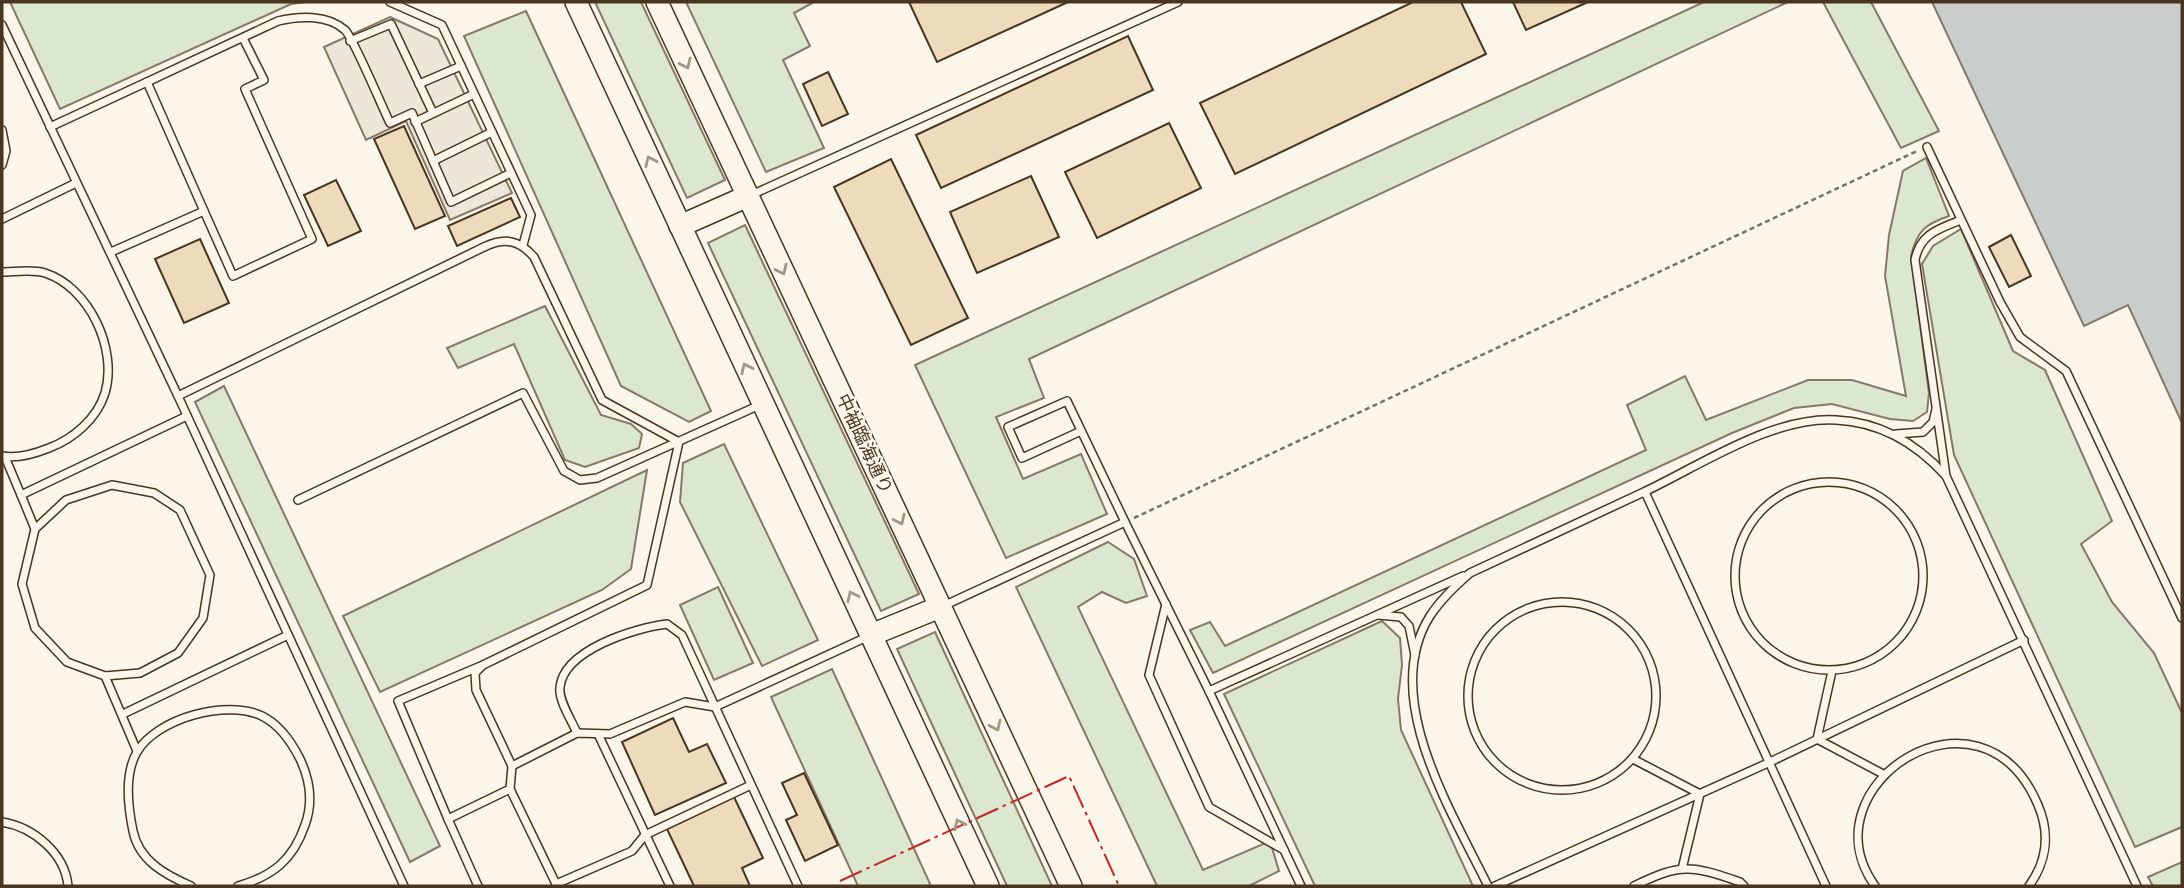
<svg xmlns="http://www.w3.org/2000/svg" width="2184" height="888" viewBox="0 0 2184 888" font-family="'Source Sans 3','Noto Sans JP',sans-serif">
<rect width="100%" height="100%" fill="#fbf6e9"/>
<g fill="#dce7d0" stroke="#887966" stroke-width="2">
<polygon points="10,2 306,2 291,4 60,109"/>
<polygon points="595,2 641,2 725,180 687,198"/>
<polygon points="686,2 814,2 794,13 810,46 783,60 824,148 766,172"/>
<polygon points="1704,2 1788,2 1029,359 1044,398 996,417 1023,479 1081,454 1107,514 1006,558 915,365"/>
<polygon points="1823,2 1871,2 1939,131 1901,148"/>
<polygon points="526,11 711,411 689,422 621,386 464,36"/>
<path d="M1926,158l23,58c-24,8 -32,15 -38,40l18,137 -2,19 -14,9 -23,-2 -58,-15 -38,4 -62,25 -519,240 -23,-43 20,-8 15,24 421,-196 -19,-45 58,-29 21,44 102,-40h44l54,16 -21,-120 4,-41 14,-64z"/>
<polygon points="745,225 919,594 881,611 708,243"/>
<polygon points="1961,229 2013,351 2045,370 2112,521 2081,544 2112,602 2154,653 2182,713 2182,827 2135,847 1954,455 1922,264 1933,246"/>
<polygon points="545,306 601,415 631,424 642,434 639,448 585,467 565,460 514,344 458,368 447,348"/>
<polygon points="224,386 440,846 410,862 195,402"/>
<polygon points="724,444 818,640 762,666 680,502 683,463"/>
<polygon points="647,470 631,569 602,590 380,692 343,616"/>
<polygon points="1108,542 1134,559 1147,596 1126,603 1102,592 1078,607 1203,870 1270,841 1279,871 1249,886 1157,886 1016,587"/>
<polygon points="718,587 753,663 714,680 680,605"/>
<polygon points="1382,621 1400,638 1402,665 1398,699 1401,730 1473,886 1315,886 1224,694"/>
<polygon points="935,632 1052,886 1007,886 897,649"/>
<polygon points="832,669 931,886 858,886 771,697"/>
<polygon points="2182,862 2182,886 2153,886 2148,877"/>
</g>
<polygon fill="#ede7d9" stroke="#887966" stroke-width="2" points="390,17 438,39 512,193 450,220 406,121 366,140 324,47"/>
<polygon fill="#c9cecd" stroke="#887966" stroke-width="2" points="1932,2 2182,2 2182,423 2128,305 2084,326"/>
<g fill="#ecdcbc" stroke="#4a3520" stroke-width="2">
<polygon points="909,2 1068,2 937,62"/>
<polygon points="1413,2 1461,2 1486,54 1235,174 1200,103"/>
<polygon points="1513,2 1588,2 1526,30"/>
<polygon points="1128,36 1153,90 941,188 916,135"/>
<polygon points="828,72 848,114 822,126 803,84"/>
<polygon points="1169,123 1201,188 1097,238 1065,172"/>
<polygon points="404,126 445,216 415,229 374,139"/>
<polygon points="891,159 968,318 911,345 834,187"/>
<polygon points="1031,176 1059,237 977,273 950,212"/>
<polygon points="336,180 361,231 328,246 304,195"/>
<polygon points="511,198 520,217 457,246 448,226"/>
<polygon points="2011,235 2031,276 2009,287 1989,247"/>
<polygon points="200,239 229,303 184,323 155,259"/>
<polygon points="673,718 689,752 707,744 726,783 655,815 622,742"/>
<polygon points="804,773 838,845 805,861 786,820 797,815 782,783"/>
<polygon points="734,797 763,858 742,868 750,886 694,886 667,829"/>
</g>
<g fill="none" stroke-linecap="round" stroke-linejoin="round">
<defs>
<g id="lane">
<polyline points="390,2 442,25 531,215 523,245"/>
<polyline points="2,25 178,396"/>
<polyline points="350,41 391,24 433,113"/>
<path d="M147,82l131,-61c20,-5 49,-7 67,9 9,9 37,77 45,93l22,-10 39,89 60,-29"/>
<polyline points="419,84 461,66"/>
<polyline points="415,122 474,94"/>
<polyline points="50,127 147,82 204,211 111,252"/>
<polyline points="2,130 6,151 2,165"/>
<polyline points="1927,147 2000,302 2020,337 2066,371 2182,618"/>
<polyline points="433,161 492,132"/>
<polyline points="749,196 1178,2"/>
<polyline points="204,211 233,276 312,239 245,89 264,80 243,38"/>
<polyline points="2,219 76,183"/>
<path d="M2,272c12,0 31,-3 43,1 44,14 73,76 60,120 -8,26 -32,46 -56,55 -15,6 -31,11 -47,8"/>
<polyline points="1081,431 1022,458 1008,427 1067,401 1125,522"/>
<polyline points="1896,434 1923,432 1933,422 1936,409"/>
<polyline points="5,457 21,495 187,416"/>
<path d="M1946,476l-31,-216c5,-26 23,-31 46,-40"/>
<circle cx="1829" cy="576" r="94"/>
<polyline points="1645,492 1826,886"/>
<polyline points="21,495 35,529 66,500 112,485 154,493 180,510 210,575 203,618 178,653 140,673 105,676 67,662 35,628 22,584 35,529"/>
<polyline points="298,500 523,393 564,471 580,480 597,478 762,404"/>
<circle cx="1562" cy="696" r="94"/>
<polyline points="1166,604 1149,675 1209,807 1284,850"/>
<polyline points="941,607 1125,522 1209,691"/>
<polyline points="1378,615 1401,617 1409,626 1415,655"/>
<polyline points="1832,671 1817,739 1883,774"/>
<polyline points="105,676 137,751"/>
<polyline points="123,714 288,635"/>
<path d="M577,733c-5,-12 -19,-33 -17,-46 4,-37 74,-59 107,-63l15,11 116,251"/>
<polyline points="598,734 670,886"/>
<polyline points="1633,759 1700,794 1682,869"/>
<polyline points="512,766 577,733 610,734 685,702 715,707 869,636"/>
<polyline points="510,789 557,886"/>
<polyline points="448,819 478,886"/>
<path d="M2,822c31,5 63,31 66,64"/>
<polyline points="556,884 632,851 645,835 751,785"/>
<path d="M191,886c-25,-11 -52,-25 -58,-55 -5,-24 -9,-57 4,-79 20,-34 90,-53 125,-36 18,9 29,25 38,43 10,21 13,44 5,66 -12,35 -32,51 -67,61"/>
<path d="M404,886l-226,-490 306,-149c21,-10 35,-7 50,10l68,143 77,42 -32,143 -164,80 -85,36 50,118 62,-30 2,-23 -36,-76 -1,-17 8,-8"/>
<polyline points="1301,886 1209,691 1463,576"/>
<path d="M1488,886c-36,-74 -109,-189 -58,-270 11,-17 25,-30 40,-43 58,-27 116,-54 174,-81 55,-26 129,-76 192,-72 45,2 81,24 110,56l191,410"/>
<polyline points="1495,886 1768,763 2024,640"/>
<path d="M1634,886c47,-23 57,-21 106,-4l4,4"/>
<path d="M1875,886c-72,-101 106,-216 163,-81 12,28 9,56 -9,81"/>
</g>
<g id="secondary">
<polyline points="576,2 988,886"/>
<polyline points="657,2 1071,886"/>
<polyline points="680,226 748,196"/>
<polyline points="871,635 940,607"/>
</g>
</defs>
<use href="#lane" stroke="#4a3520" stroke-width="10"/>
<use href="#secondary" stroke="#4a3520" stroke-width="24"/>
<polyline stroke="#7f6f5c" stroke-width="2.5" stroke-dasharray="5 3.5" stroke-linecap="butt" points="1134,518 1917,151"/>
<use href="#lane" stroke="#fbf6e9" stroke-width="7"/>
<use href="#secondary" stroke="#fbf6e9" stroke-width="21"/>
<polyline stroke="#c62828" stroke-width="2" stroke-dasharray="24 5 3.5 5" stroke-linecap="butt" points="840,881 1069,776 1119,886"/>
</g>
<defs><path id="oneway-chevron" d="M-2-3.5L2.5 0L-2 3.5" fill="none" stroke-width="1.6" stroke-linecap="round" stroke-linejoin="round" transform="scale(1.75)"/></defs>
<g stroke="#a29684">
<use href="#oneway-chevron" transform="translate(686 64) rotate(65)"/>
<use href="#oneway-chevron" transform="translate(650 161) rotate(-115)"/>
<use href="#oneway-chevron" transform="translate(782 270) rotate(65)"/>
<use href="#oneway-chevron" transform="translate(746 368) rotate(-115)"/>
<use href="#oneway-chevron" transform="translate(900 520) rotate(65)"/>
<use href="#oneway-chevron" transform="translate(852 596) rotate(-115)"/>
<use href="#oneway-chevron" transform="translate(996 726) rotate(65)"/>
<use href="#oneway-chevron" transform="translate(959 824) rotate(-115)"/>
</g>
<g text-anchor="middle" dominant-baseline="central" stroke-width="5" stroke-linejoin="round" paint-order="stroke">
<g font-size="18" fill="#4a3520" stroke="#fbf6e9">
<text transform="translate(864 444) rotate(65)">中袖臨海通り</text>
</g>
</g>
<rect width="2184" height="888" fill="none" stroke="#4a3520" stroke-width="7"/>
</svg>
